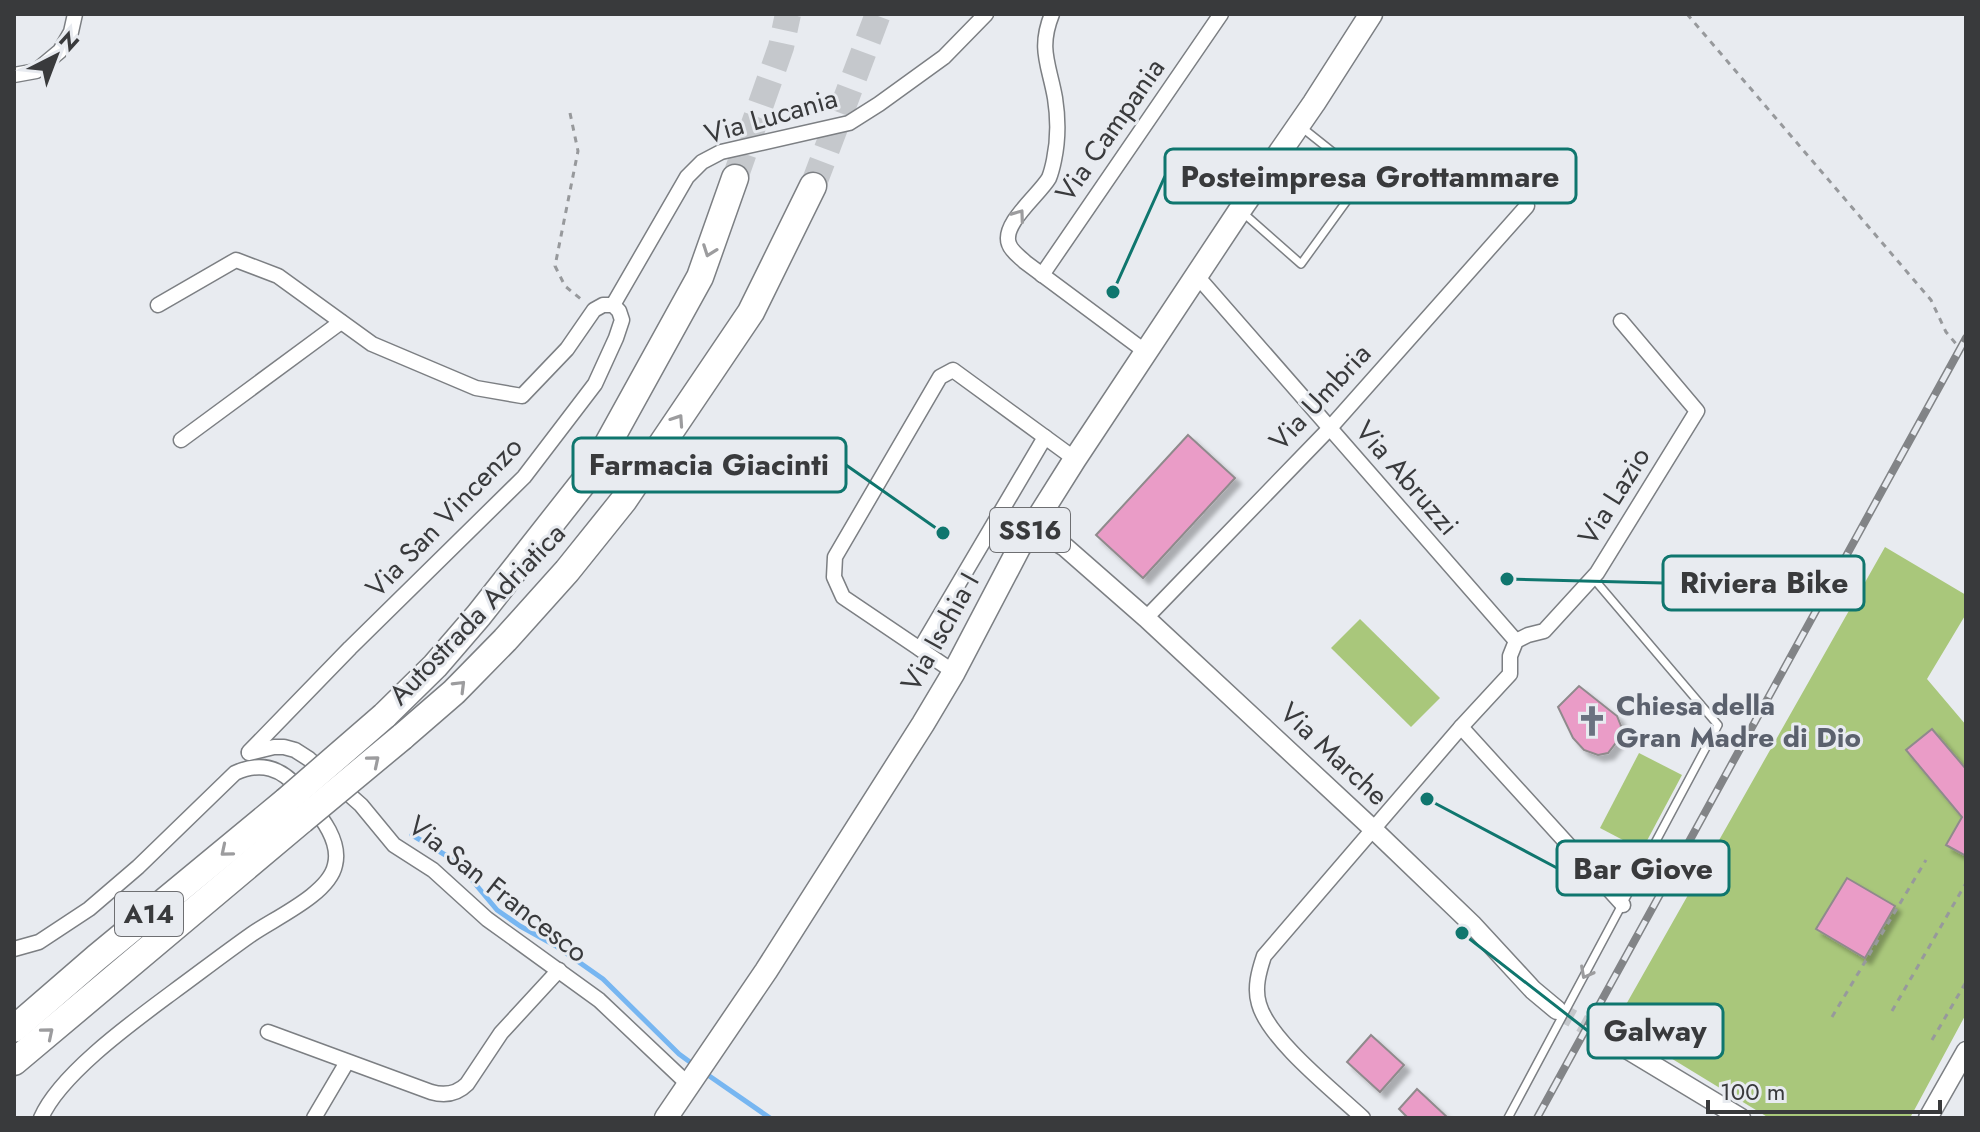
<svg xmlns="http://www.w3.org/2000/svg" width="1980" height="1132" viewBox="0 0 1980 1132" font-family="Jost,sans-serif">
<defs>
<filter id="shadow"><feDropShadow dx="6" dy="6" stdDeviation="2" flood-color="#0004"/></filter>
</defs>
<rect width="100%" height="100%" fill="#e8ebf0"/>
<g fill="#a9c77b">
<polygon points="1885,547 1966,595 1966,614 1927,679 1966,725 1966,1014 1910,1118 1769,1118 1615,1024"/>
<polygon points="1360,619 1440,698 1411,727 1331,648"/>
<polygon points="1639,753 1682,775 1642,850 1600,828"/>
</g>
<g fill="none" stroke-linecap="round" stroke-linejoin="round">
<g stroke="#77b6f1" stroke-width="5">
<polyline points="412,835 457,862 497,910 520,926 556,946 603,979 679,1054 694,1065"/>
<polyline points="705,1073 770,1118"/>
</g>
</g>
<g fill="#ea9cc7" stroke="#8f8a8c" stroke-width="2" filter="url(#shadow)">
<polygon points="1188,435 1235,478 1143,578 1096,535"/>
<polygon points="1579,686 1617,716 1621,726 1618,740 1608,753 1598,755 1584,750 1573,738 1558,707"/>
<polygon points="1932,729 1966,769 1966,856 1946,845 1962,817 1906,750"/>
<polygon points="1847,878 1895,906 1865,958 1816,929"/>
<polygon points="1371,1035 1404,1065 1380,1092 1347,1062"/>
<polygon points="1417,1089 1448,1118 1408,1118 1399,1109"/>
</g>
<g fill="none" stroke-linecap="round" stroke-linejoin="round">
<polyline stroke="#c5c8cc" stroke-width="18" stroke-dasharray="18 9" stroke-linecap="butt" points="1557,1010 1610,1039"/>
<g stroke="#c5c8cc" stroke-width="26" stroke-dasharray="26 13" stroke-linecap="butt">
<polyline points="735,178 781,47 788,14"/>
<polyline points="813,186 878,14"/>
</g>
<defs>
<g id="service">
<polyline points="1241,211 1301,264 1364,177 1300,126"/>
<polyline points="1508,1118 1718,725 1593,578"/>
</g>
<g id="minor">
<path d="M1052,14c-14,35 -3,50 3,84 3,19 3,43 -1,62 -1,5 -3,13 -5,18 -9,16 -48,46 -40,66 2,7 11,13 16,18l121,90"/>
<polyline points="14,75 36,71 60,51 71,32 75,14"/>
<polyline points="1042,275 1221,14"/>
<polyline points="1197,276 1516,641"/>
<polyline points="158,305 236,260 278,276 372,344 476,388 522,396 567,349 594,310 603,305 613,305 619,311 622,320 616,338 595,384 524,477 350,648 249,752"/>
<polyline points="613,305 687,177 702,162 721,152 849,123 879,104 944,57 986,14"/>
<polyline points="181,440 341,322"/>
<polyline points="1146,618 1329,429 1527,206"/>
<polyline points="920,649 1045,437"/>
<polyline points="954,672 843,597 834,577 835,557 940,377 953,370 1075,459"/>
<polyline points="1461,727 1623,905"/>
<polyline points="249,753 274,747 284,747 295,750 309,759 361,805 394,845 433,870 487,919 599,1000 689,1085"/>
<path d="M14,949l25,-7 50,-33 49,-42 97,-94c26,-12 47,-5 65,17 15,20 42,48 35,75 -6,29 -60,53 -83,69 -27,19 -53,39 -79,58 -39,29 -113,82 -132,126"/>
<path d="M268,1032l163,60c14,4 26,2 36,-8l34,-51 58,-63"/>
<polyline points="314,1118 347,1062"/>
<path d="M1363,1118c-29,-27 -94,-78 -104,-114 -5,-16 0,-33 5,-48l197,-229 49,-53v-18l6,-15 12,-6 16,-4 53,-58 100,-162 -76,-90"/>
</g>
<g id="tertiary">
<polyline points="1037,520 1043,534 1065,547 1146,618 1374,830 1473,925 1533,990 1557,1010"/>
<polyline points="1610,1039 1741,1118"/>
<polyline points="1928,1118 1966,1051"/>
</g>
<polyline id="primary" points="666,1118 766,971 923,724 954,672 1019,548 1075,459 1240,210 1314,103 1371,14"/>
<g id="motorway">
<polyline points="384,716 435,666 479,615 594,469 700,277 735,178"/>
<polyline points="402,737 454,692 505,640 567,571 624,500 751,312 813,186"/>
<polyline points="14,1029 96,958 286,801"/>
<polyline points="14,1062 302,820"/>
</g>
</defs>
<use href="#service" stroke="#7c7f83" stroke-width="10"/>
<use href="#minor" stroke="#7c7f83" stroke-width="17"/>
<use href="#tertiary" stroke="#7c7f83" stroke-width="21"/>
<use href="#primary" stroke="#7c7f83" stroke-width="25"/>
<use href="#motorway" stroke="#7c7f83" stroke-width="29"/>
<g stroke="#97999c" stroke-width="3" stroke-dasharray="6 6" stroke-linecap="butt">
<polyline points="1687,14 1931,300 1946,332 1957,345"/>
<polyline points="570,113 578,151 555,266 565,286 582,300"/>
<polyline points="1892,1011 1966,883"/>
<polyline points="1832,1017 1926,860"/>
<polyline points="1932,1040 1966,982"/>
</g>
<use href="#service" stroke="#fff" stroke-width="7"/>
<use href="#minor" stroke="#fff" stroke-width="14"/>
<use href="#tertiary" stroke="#fff" stroke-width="18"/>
<use href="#primary" stroke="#fff" stroke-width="22"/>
<use href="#motorway" stroke="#fff" stroke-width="26"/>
<defs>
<polyline id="rail" points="1537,1118 1966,338"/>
</defs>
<use href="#rail" stroke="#828487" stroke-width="8"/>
<use href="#rail" stroke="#e8ebf0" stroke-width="5" stroke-dasharray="15" stroke-linecap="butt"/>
<defs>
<g id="motorway-bridge">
<polyline points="286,801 384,716"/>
<polyline points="302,820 402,737"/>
</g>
</defs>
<use href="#motorway-bridge" stroke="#7c7f83" stroke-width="29" stroke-linecap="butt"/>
<use href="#motorway-bridge" stroke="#fff" stroke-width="26"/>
</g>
<defs><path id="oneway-chevron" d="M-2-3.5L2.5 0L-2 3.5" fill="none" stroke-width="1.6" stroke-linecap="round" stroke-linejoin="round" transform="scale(2)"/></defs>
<g stroke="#9c9c9e">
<use href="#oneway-chevron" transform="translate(1019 215) rotate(-54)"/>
<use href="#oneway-chevron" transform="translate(709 251) rotate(110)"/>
<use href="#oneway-chevron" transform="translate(678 420) rotate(-56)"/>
<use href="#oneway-chevron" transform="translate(460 686) rotate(-45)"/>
<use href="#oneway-chevron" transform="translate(374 761) rotate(-40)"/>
<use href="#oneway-chevron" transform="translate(226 851) rotate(140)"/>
<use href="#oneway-chevron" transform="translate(1586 973) rotate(118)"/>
<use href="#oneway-chevron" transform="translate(48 1033) rotate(-40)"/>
</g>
<defs>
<symbol id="church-bare" viewBox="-9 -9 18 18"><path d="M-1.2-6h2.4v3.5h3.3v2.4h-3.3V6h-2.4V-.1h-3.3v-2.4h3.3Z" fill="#6b7280" stroke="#e8ebf0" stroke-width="2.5" paint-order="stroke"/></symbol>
</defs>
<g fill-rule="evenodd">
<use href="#church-bare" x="1570" y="699" width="44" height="44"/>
</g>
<g text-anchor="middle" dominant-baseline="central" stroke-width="6" stroke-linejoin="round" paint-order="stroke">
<g fill="#e8ebf0" stroke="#6e6f72" stroke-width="2">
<rect x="990" y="508" width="80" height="44" rx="6"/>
<rect x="115" y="892" width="68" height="44" rx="6"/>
</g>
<g font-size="26" font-weight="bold" fill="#393a3c">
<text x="1030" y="530">SS16</text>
<text x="149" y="914">A14</text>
</g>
<g font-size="28" fill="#393a3c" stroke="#e8ebf0">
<text transform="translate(771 116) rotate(-16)">Via Lucania</text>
<text transform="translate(1110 130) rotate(-55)">Via Campania</text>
<text transform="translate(1320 397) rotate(-47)">Via Umbria</text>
<text transform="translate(1407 478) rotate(49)">Via Abruzzi</text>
<text transform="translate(1614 496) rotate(-58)">Via Lazio</text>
<text transform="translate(444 517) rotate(-46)">Via San Vincenzo</text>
<text transform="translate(477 614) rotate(-46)">Autostrada Adriatica</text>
<text transform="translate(940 632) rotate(-61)">Via Ischia I</text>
<text transform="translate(1334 754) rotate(43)">Via Marche</text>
<text transform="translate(498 889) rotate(38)">Via San Francesco</text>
</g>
<g font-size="28" font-weight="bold" fill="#5b616d" stroke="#e8ebf0" text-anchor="start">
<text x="1616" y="705">Chiesa della<tspan x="1616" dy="32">Gran Madre di Dio</tspan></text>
</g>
</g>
<path fill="none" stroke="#0f766e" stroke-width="3" d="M1113 292L1165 176M943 533L846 465M1507 579L1663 583M1427 799L1557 868M1462 933L1588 1031"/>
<g fill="#0f766e" stroke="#e8ebf0" stroke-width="3">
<circle cx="1113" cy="292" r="8"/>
<circle cx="943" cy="533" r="8"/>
<circle cx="1507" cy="579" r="8"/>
<circle cx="1427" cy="799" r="8"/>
<circle cx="1462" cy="933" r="8"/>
</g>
<g fill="#e8ebf0" stroke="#0f766e" stroke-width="3">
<rect x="1165" y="149" width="411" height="54" rx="8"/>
<rect x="573" y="438" width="273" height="54" rx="8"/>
<rect x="1663" y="556" width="201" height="54" rx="8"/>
<rect x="1557" y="841" width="172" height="54" rx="8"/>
<rect x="1588" y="1004" width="135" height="54" rx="8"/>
</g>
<g font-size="30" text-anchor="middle" font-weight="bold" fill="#393a3c">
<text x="1370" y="187">Posteimpresa Grottammare</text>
<text x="709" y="475">Farmacia Giacinti</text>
<text x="1764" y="593">Riviera Bike</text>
<text x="1643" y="879">Bar Giove</text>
<text x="1655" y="1041">Galway</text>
</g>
<rect width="1980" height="1132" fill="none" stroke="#393a3c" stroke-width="32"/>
<g transform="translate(56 56) rotate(42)" stroke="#e8ebf0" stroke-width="6" paint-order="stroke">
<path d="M0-6L14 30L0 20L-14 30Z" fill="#393a3c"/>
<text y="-12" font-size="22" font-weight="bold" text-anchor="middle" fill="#393a3c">N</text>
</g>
<path d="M1708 1100v12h232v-12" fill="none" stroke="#393a3c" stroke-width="4"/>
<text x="1720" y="1100" font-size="24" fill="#393a3c" stroke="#e8ebf0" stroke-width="6" paint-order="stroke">100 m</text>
</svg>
